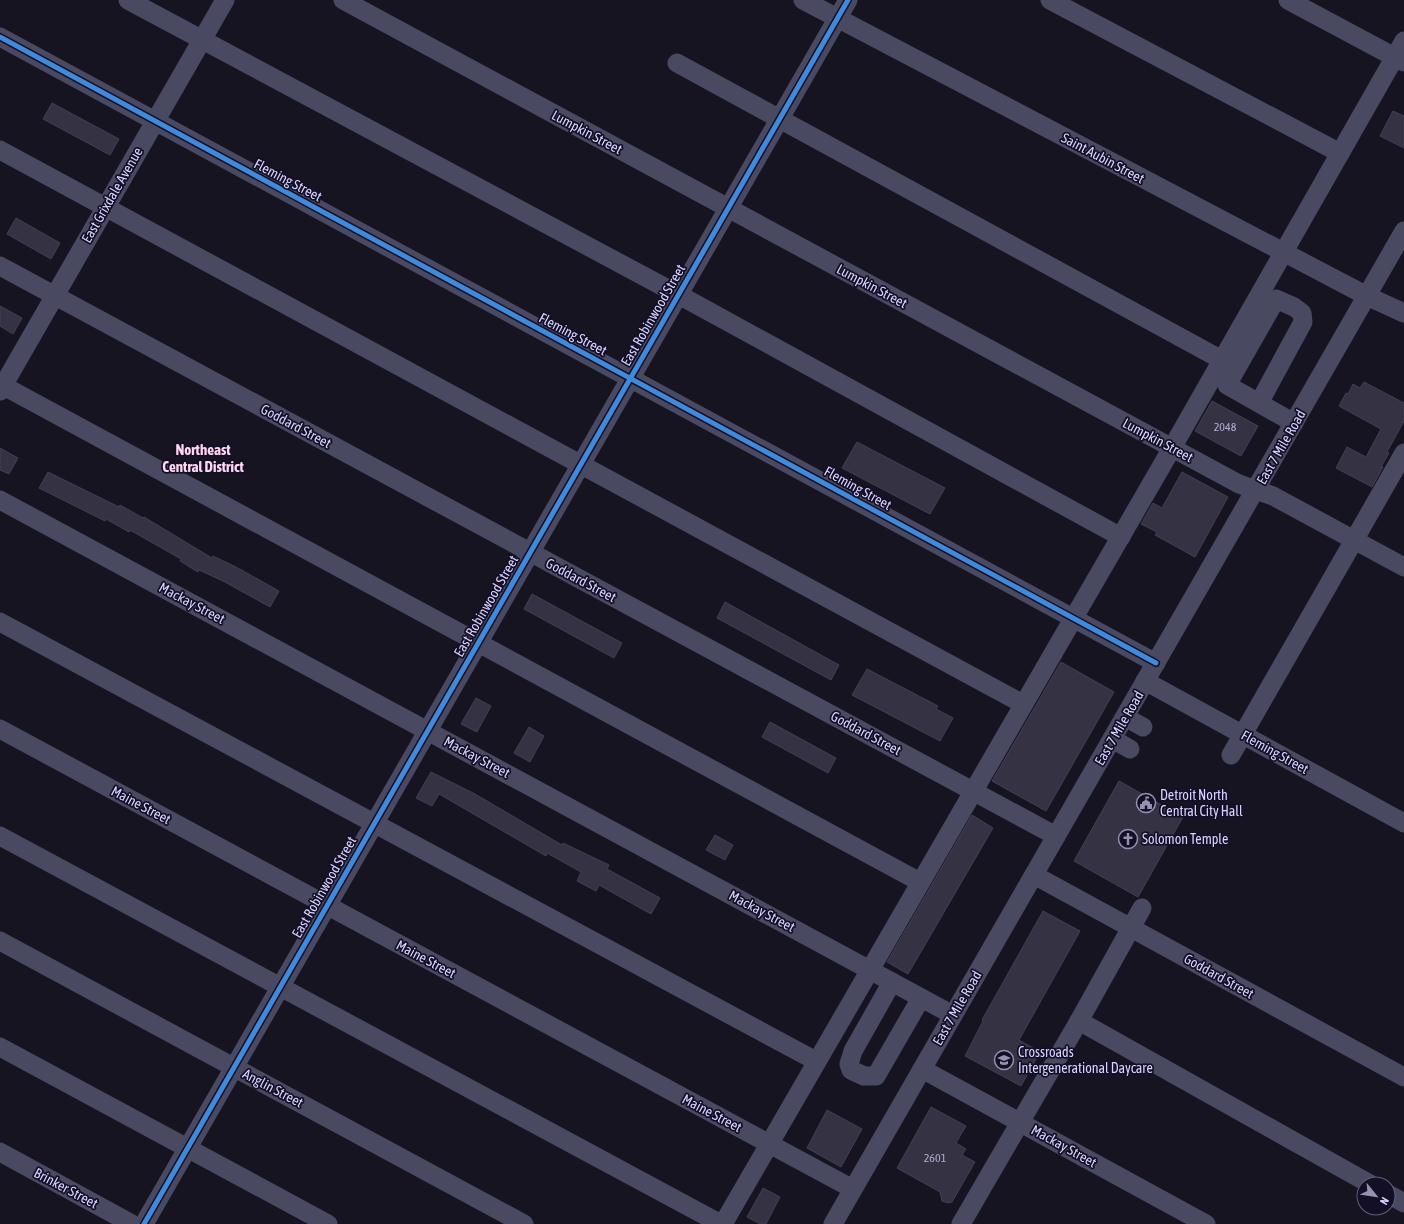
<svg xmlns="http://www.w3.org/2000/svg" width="1404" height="1224" viewBox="0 0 1404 1224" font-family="'Asap Condensed',sans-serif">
<rect width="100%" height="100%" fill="#161421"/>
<g fill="#343243" stroke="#433f54">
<polygon points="52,103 119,139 110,155 43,119"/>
<polygon points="1393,111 1404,116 1404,148 1380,136"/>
<polygon points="16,218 60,243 51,259 7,234"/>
<polygon points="0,306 22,318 13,334 0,326"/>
<polygon points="1364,382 1404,403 1404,421 1387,452 1389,453 1381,467 1383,467 1372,487 1336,468 1347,447 1366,457 1381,429 1339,406 1346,393 1348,394 1353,384 1360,388"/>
<polygon points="1212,401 1258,426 1241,456 1195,431"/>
<polygon points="857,442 945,488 930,514 842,468"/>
<polygon points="0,448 18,458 9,474 0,470"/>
<polygon points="48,472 119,507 120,505 143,518 144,517 212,558 213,556 236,567 279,591 270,607 223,581 199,570 198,572 180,561 181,559 130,530 129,532 106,519 105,521 39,488"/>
<polygon points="1182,472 1228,497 1195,557 1155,535 1157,532 1141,524 1153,503 1162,508"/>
<polygon points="532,594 622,643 614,658 524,609"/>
<polygon points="725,602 839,665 831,680 717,618"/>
<polygon points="1061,662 1114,692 1046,811 992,781"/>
<polygon points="867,669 938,706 936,709 953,718 940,741 852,695"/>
<polygon points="476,698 491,706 477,732 461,724"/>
<polygon points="770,722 836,758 828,773 762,737"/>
<polygon points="529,727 544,736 530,762 514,753"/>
<polygon points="431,772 475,794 562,845 563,843 609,865 607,869 660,898 651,914 599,885 596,891 577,881 581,872 547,853 546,856 439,794 432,806 416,798"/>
<polygon points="1119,781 1183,817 1138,897 1074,861"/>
<polygon points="972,815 993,828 908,974 887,962"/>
<polygon points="715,835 733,845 725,860 706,850"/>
<polygon points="1043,911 1080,931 1019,1040 1040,1052 1021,1086 965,1056 983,1021 982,1020"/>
<polygon points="931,1107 966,1126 956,1143 966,1149 962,1155 975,1162 952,1202 948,1203 942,1201 940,1192 897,1168"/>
<polygon points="827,1110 862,1129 841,1167 807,1148"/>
<polygon points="763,1188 780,1197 766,1224 760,1224 747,1217"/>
</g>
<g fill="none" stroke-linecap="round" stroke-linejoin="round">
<g stroke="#4a4962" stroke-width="19">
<polyline points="128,0 679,295 1121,537"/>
<polyline points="343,0 1239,484 1273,496 1404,567"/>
<polyline points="803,0 1367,296 1404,313"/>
<polyline points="1050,0 1340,153"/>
<polyline points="1288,0 1404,62"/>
<polyline points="0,37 1156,663"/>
<polyline points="677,63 1222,360"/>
<polyline points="0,150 1023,704"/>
<polyline points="0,266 1056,836"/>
<polyline points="0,384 920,882"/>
<polyline points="0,391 225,0"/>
<polyline points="1259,403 1303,322 1302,313 1294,307 1276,299 1227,385 1294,423"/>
<polyline points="0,500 953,1015"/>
<polyline points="0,622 816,1061"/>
<polyline points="1145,681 1404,823"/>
<polyline points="1125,717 1143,727"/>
<polyline points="0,729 853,1189"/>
<polyline points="1112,739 1130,749"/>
<polyline points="1231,755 1404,453"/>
<polyline points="0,836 721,1224"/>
<polyline points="1034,875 1404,1077"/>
<polyline points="0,941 524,1224"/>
<polyline points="892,982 853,1051 849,1064 851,1070 864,1076 876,1076 921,998"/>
<polyline points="1079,1021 1370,1184"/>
<polyline points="0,1047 328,1224"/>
<polyline points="922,1069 1206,1224"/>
<polyline points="0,1152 132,1224"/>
<polyline points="1388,1194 1404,1203"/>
<polyline points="144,1224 848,0"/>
<polyline points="723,1224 1172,448 1404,41"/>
<polyline points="833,1224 1404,231"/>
<polyline points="961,1224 1079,1021 1142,908"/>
</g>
<defs>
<g id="cycleway">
<polyline points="0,37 1156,663"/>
<polyline points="144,1224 848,0"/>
</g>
</defs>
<use href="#cycleway" stroke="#130f26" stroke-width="8"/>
<use href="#cycleway" stroke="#408adc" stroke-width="5"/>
</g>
<defs>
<symbol id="civic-ring" viewBox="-11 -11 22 22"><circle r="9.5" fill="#130f26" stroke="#9591b1" stroke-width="1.5"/><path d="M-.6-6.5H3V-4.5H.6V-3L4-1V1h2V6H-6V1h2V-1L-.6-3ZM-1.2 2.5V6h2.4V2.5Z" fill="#9591b1"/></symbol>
<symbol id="church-ring" viewBox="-11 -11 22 22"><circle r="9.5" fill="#130f26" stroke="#9591b1" stroke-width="1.5"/><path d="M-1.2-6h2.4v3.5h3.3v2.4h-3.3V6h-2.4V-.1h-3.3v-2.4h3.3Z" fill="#9591b1"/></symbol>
<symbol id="school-ring" viewBox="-11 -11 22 22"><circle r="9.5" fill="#130f26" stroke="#9591b1" stroke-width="1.5"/><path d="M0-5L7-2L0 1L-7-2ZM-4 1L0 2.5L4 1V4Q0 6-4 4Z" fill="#9591b1"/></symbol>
</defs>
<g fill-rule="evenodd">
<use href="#civic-ring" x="1135" y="792" width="22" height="22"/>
<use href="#church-ring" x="1117" y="828" width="22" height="22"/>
<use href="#school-ring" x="993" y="1049" width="22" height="22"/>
</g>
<g text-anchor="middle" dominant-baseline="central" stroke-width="3.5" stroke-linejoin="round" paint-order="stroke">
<g font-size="12" fill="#b0acd0">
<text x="1225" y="427">2048</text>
<text x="935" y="1158">2601</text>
</g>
<g font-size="14" fill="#d9d4ff" stroke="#130f26">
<text transform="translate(587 132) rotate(28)">Lumpkin Street</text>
<text transform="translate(1103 158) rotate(28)">Saint Aubin Street</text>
<text transform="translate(288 180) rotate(28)">Fleming Street</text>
<text transform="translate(112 195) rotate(-60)">East Grixdale Avenue</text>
<text transform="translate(872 286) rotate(28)">Lumpkin Street</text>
<text transform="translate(653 315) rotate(-60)">East Robinwood Street</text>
<text transform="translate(573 334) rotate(28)">Fleming Street</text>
<text transform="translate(296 426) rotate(28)">Goddard Street</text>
<text transform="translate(1158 440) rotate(28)">Lumpkin Street</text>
<text transform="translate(1281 447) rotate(-60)">East 7 Mile Road</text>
<text transform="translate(858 488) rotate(29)">Fleming Street</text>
<text transform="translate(581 580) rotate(28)">Goddard Street</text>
<text transform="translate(192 603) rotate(28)">Mackay Street</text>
<text transform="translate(486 606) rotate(-60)">East Robinwood Street</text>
<text transform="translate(1119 728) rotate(-60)">East 7 Mile Road</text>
<text transform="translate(866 733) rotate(28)">Goddard Street</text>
<text transform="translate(1275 752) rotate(29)">Fleming Street</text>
<text transform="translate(477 757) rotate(28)">Mackay Street</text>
<text transform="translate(141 805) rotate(28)">Maine Street</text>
<text transform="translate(324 887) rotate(-60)">East Robinwood Street</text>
<text transform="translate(762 911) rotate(28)">Mackay Street</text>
<text transform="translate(426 959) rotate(28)">Maine Street</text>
<text transform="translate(1219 976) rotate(29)">Goddard Street</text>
<text transform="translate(957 1008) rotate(-60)">East 7 Mile Road</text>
<text transform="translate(273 1088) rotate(28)">Anglin Street</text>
<text transform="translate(712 1113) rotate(28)">Maine Street</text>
<text transform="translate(1064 1146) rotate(29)">Mackay Street</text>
<text transform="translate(66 1188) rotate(28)">Brinker Street</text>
</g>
<g font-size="14" fill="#d9d4ff" stroke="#130f26" text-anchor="start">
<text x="1160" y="795">Detroit North<tspan x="1160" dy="16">Central City Hall</tspan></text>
<text x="1142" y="839">Solomon Temple</text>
<text x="1018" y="1052">Crossroads<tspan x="1018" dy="16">Intergenerational Daycare</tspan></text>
</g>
<g font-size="15" font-weight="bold" fill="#ffd6f0" stroke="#130f26">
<text x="203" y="449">Northeast<tspan x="203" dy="17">Central District</tspan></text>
</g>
</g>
<g transform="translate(1376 1196) rotate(120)"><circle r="19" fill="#130f26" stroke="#625e7d"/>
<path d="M0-3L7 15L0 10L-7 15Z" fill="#9591b1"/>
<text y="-6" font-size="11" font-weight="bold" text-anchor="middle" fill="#d9d4ff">N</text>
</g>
</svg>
